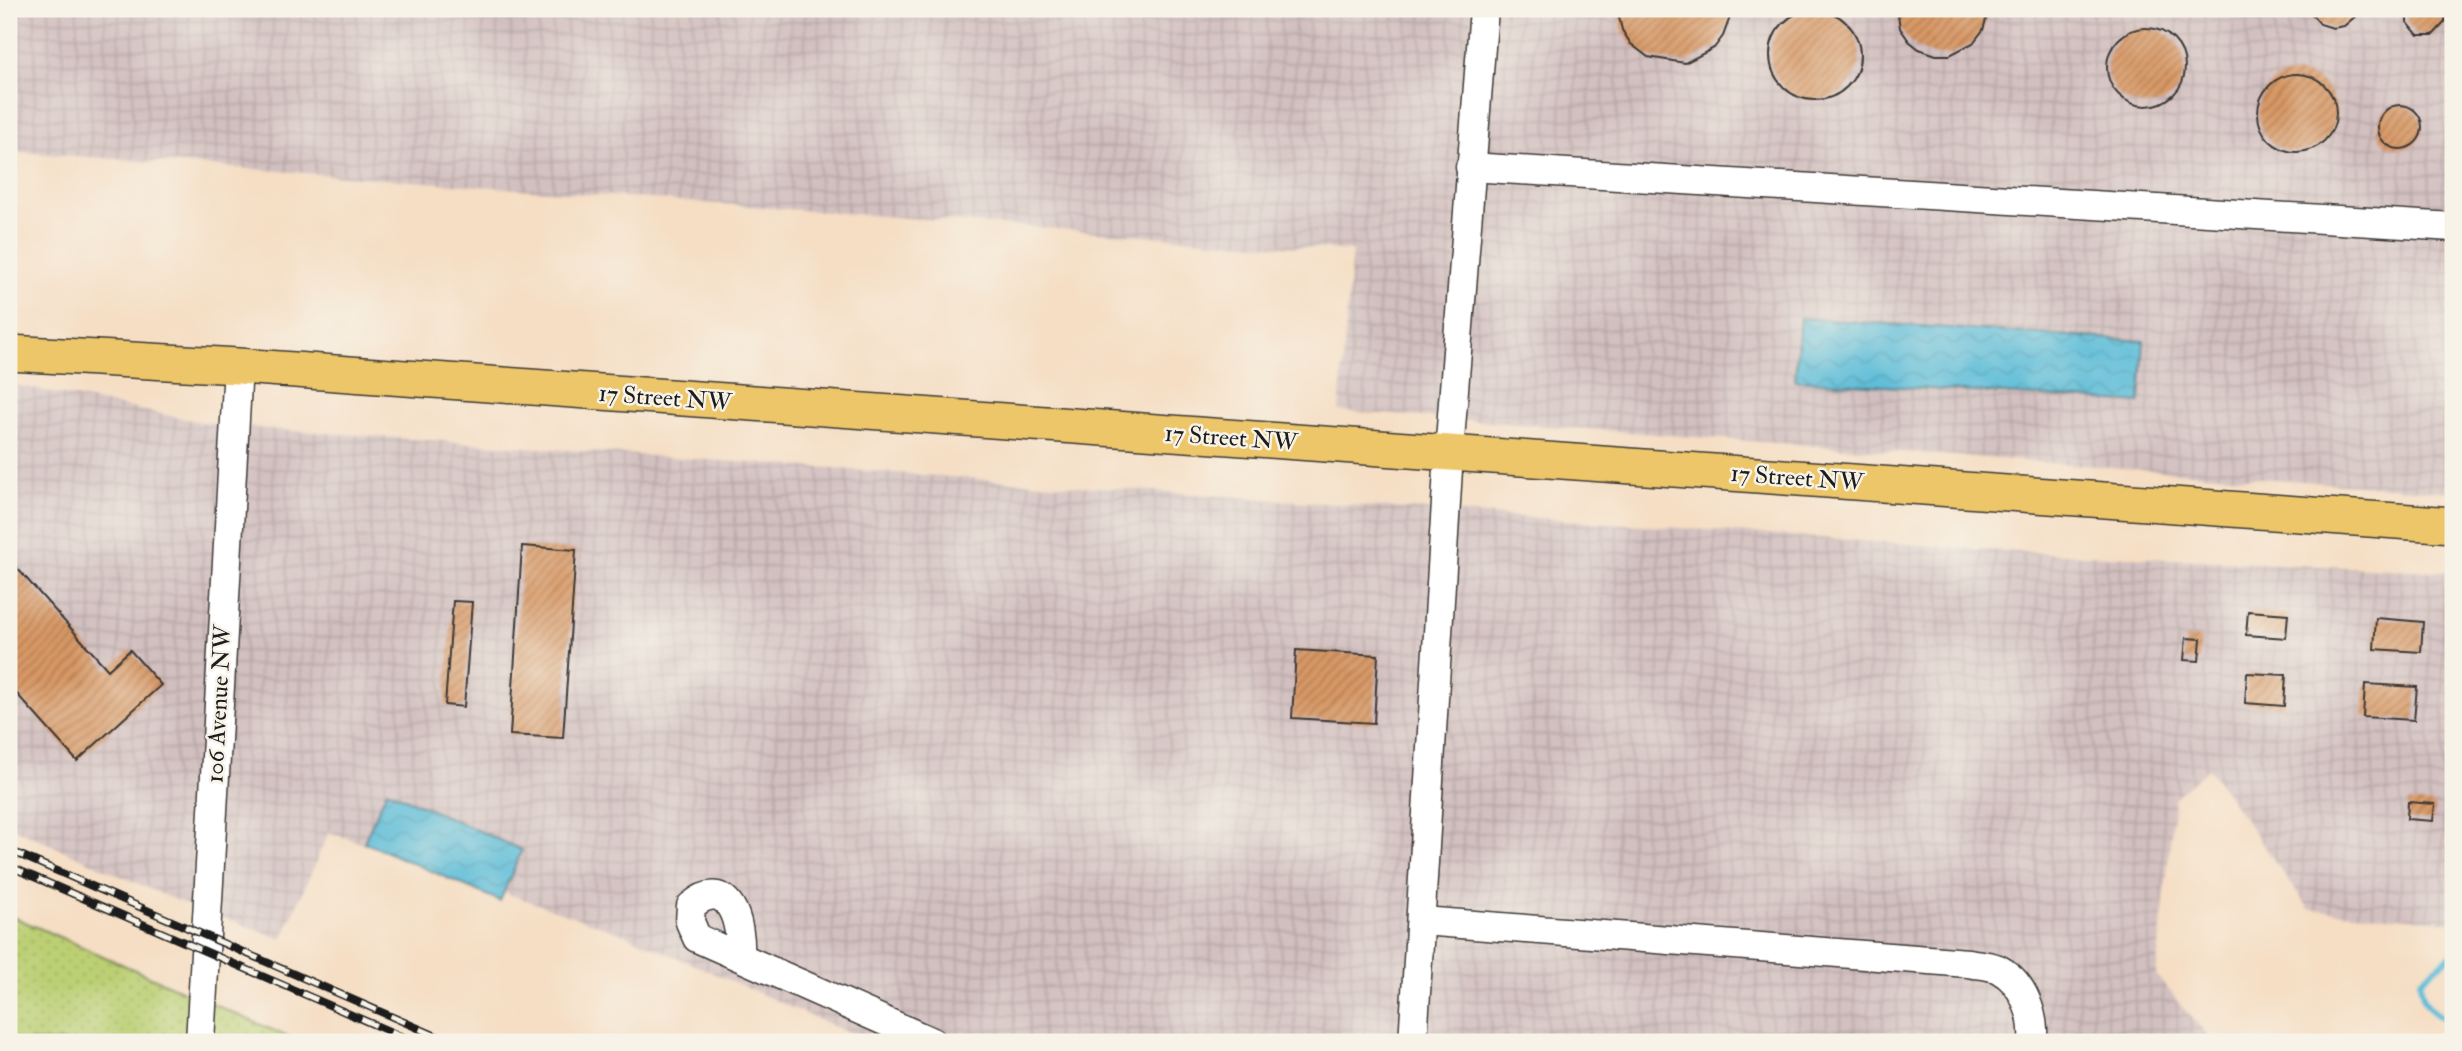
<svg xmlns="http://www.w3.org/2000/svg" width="2462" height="1051" viewBox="0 0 2462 1051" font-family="'IM FELL Double Pica',serif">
<defs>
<pattern id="industrial-grid" width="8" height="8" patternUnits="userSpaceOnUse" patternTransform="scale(1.75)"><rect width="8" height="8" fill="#d2bfbf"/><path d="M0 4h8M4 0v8" fill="none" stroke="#b4a4a4"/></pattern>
<pattern id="grass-dots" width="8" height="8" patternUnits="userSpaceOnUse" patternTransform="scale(1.75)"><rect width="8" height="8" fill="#bbcf73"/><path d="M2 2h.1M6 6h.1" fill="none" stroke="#a0b163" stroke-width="1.8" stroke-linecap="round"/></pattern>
<pattern id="water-waves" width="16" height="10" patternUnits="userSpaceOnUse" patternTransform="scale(1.75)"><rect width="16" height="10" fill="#5abcd8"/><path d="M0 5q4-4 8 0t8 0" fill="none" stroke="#4ea1b9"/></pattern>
<pattern id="building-hatch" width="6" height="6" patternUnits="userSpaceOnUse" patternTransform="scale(1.75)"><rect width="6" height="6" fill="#d89865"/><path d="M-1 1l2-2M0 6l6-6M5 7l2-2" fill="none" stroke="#ae7b52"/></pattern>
</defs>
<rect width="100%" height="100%" fill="#f7f3e8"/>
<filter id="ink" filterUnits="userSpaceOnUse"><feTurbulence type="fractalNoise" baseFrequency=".0143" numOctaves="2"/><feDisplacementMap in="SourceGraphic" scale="14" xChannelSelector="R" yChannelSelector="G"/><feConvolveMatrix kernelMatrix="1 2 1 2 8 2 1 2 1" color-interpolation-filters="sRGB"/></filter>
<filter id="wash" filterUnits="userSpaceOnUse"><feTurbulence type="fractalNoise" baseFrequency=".00686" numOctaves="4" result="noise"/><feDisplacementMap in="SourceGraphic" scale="28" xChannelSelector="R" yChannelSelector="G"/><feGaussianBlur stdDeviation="1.57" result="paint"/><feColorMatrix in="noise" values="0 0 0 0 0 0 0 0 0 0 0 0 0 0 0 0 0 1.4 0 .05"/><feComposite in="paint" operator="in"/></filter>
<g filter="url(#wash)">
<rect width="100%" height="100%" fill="#f5dec4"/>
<g fill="url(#industrial-grid)">
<polygon points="9,9 2453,9 2453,492 1339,411 1352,251 9,151"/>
<polygon points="9,384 201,422 268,429 2020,552 2453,572 2453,922 2309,909 2208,768 2175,797 2156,975 2213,1042 870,1042 624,934 329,832 282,939 170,898 9,826"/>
</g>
<polygon fill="url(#grass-dots)" stroke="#6c7648" stroke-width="2" points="9,915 300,1042 9,1042"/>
<g fill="url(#water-waves)" stroke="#3b6c7a" stroke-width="2">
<polygon points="1800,318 2144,341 2140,403 1795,380"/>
<polygon points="387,790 522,850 500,901 364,842"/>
</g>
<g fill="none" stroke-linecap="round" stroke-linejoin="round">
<path stroke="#5abcd8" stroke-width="6" d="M2453,954l-33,27c2,26 12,30 33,43"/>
</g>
<g id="blocks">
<g fill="url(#building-hatch)">
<polygon points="1617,9 1733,9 1723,36 1714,48 1685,63 1648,57 1631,44 1622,30"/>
<polygon points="1897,9 1989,9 1983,30 1973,43 1950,55 1936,55 1919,49 1909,41 1900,28"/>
<polygon points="2308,9 2364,9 2344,26 2333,28 2320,24"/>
<polygon points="2407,9 2445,9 2445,22 2433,35 2418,35 2407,22"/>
<circle cx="1815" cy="55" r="45"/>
<circle cx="2146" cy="67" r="39"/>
<circle cx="2297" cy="113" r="39"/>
<circle cx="2400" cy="127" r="22"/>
<polygon points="522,546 576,550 563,738 510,735"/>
<polygon points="9,559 108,670 130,650 161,685 77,761 9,685"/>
<polygon points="453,601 472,602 464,707 445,705"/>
<polygon points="2248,611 2288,614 2286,638 2246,635"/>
<polygon points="2376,618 2423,622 2421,652 2374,649"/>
<polygon points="2186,638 2201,639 2199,661 2184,660"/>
<polygon points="1296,650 1378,655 1374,723 1292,718"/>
<polygon points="2247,673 2286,675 2284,706 2245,703"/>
<polygon points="2365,684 2417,687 2414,720 2363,717"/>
<polygon points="2408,802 2435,804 2433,821 2407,819"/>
</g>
</g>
</g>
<g filter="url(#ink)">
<use href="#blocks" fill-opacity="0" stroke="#3d3935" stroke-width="2"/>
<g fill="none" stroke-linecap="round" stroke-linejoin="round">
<defs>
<g id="minor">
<polyline points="1470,167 2453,227"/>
<path d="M1422,921l546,42c10,2 24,2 32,7 24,13 35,46 33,72"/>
<path d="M740,955c2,-32 -11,-81 -49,-49l-1,16 7,16 235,104"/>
<polyline points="200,1042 238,366"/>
<polyline points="1413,1042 1449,453 1484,9"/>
</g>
<polyline id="major" points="9,353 238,366 2453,525"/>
</defs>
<use href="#minor" stroke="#3d3935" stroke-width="31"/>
<use href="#major" stroke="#3d3935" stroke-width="38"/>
<use href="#minor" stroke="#fff" stroke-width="28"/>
<use href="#major" stroke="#ecc669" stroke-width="35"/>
<defs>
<g id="rail">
<polyline points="9,850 450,1042"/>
<polyline points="9,866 414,1042"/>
</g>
</defs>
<use href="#rail" stroke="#1c1c1c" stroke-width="8"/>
<use href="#rail" stroke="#f7f3e8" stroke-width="5" stroke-dasharray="16" stroke-linecap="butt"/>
</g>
</g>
<g text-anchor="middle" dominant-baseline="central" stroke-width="5" stroke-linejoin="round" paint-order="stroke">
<g font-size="24" fill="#1c1c1c" stroke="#f7f3e8">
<text transform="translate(665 398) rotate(4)">17 Street NW</text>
<text transform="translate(1231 438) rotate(4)">17 Street NW</text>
<text transform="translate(1797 478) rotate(4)">17 Street NW</text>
<text transform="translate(219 704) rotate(-87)">106 Avenue NW</text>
</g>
</g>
<rect width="2462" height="1051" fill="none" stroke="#f7f3e8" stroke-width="35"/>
</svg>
